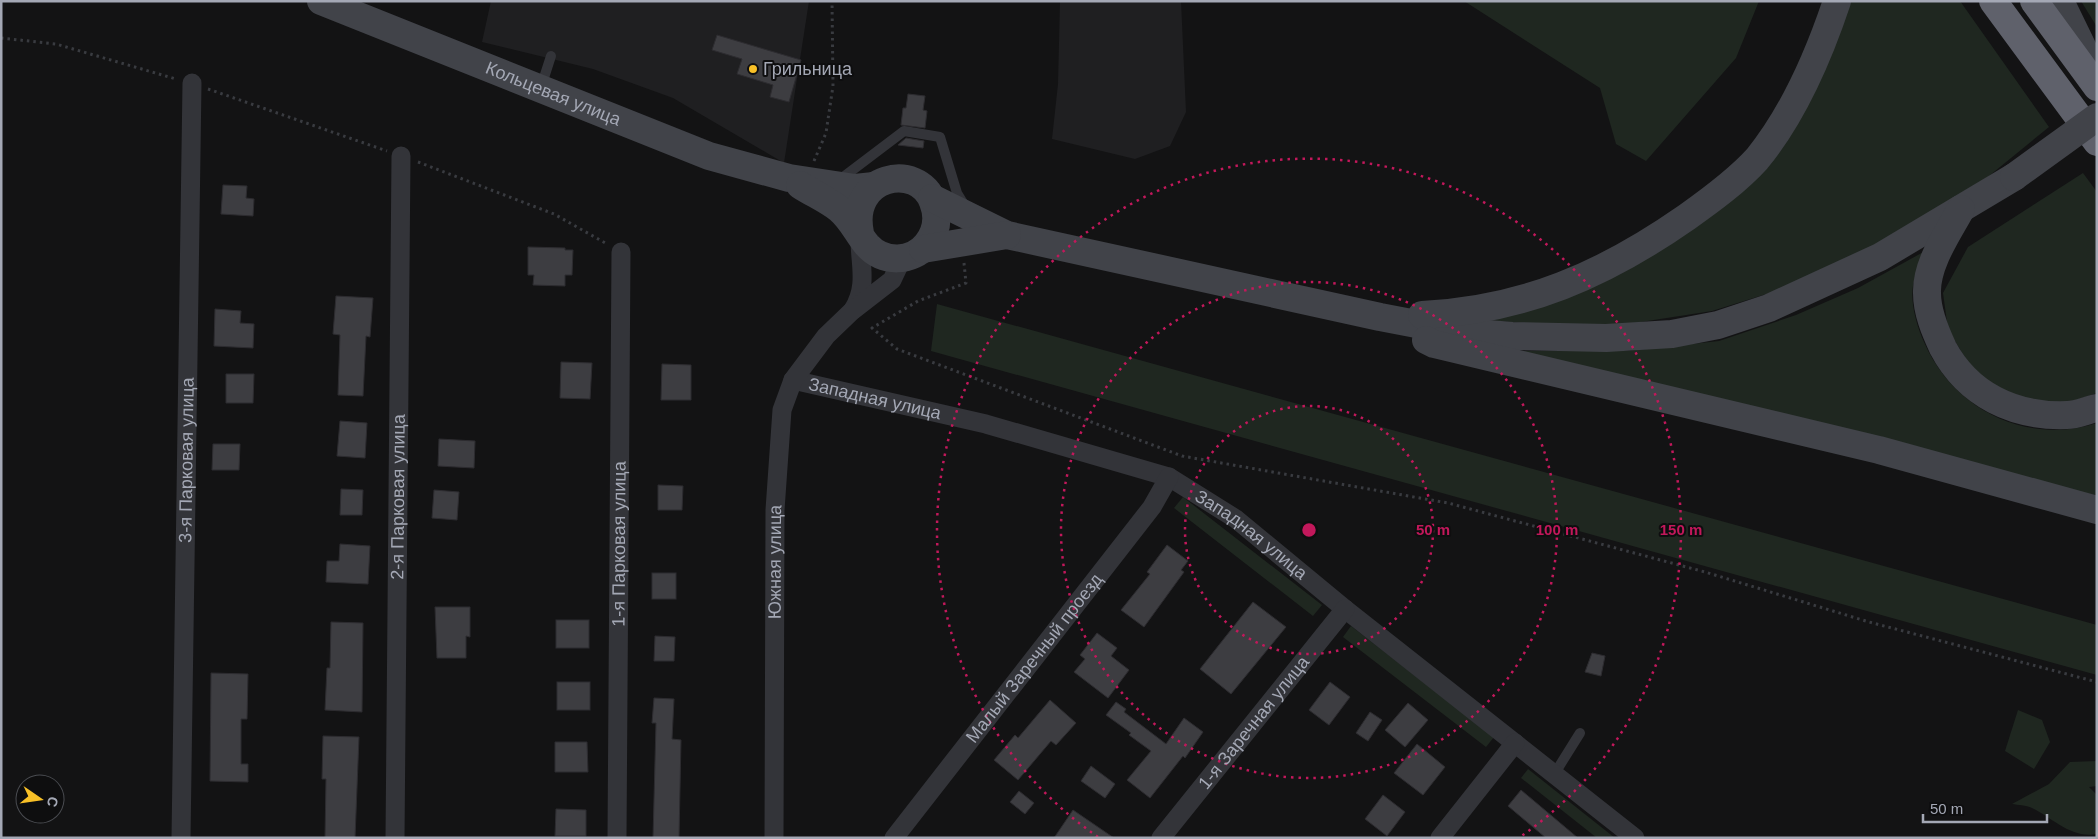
<svg xmlns="http://www.w3.org/2000/svg" width="2098" height="839" viewBox="0 0 2098 839" font-family="Helvetica,sans-serif">
<rect width="100%" height="100%" fill="#131314"/>
<g fill="#1f1f21">
<polygon points="491,1 809,1 784,163 673,98 593,69 482,42"/>
<polygon points="1060,1 1181,1 1186,112 1170,146 1135,159 1052,139 1058,84"/>
</g>
<g fill="#1f2720">
<polygon points="1464,1 1759,1 1736,58 1646,161 1616,144 1600,88"/>
<polygon points="1849,1 1960,1 2049,127 1962,198 1904,233 1786,288 1712,311 1628,324 1542,325 1479,319 1722,205"/>
<polygon points="2081,1 2097,1 2097,27"/>
<polygon points="2083,173 2097,192 2097,393 2067,403 2030,401 1994,388 1968,363 1948,329 1943,293 1968,247"/>
<path d="M1927,250c-4,11 -12,24 -14,36 -3,16 4,41 11,56 29,67 102,104 173,81v74l-591,-146h122l91,-10 77,-26 62,-27z"/>
<polygon points="937,304 2097,625 2097,675 931,351"/>
<polygon points="1183,497 1322,605 1313,616 1174,508"/>
<polygon points="1351,626 1494,737 1486,747 1343,637"/>
<polygon points="2018,710 2042,720 2050,742 2034,769 2005,751"/>
<path d="M2097,761v25l-8,1 8,8v39c-26,5 -44,-16 -65,-26 -6,-3 -14,-3 -20,-4l37,-20 21,-22z"/>
<polygon points="1528,769 1615,838 1597,838 1521,778"/>
</g>
<g fill="#3d3d41" stroke="#2d2c30">
<polygon points="717,35 801,60 789,102 770,97 773,85 737,74 742,59 712,50"/>
<polygon points="908,94 925,96 923,110 927,111 925,128 901,125 903,108 906,108"/>
<polygon points="906,138 924,141 923,148 898,145"/>
<polygon points="223,185 247,186 246,198 254,199 253,216 221,214"/>
<polygon points="528,247 565,248 565,250 573,250 572,275 565,275 565,286 533,285 534,275 528,275"/>
<polygon points="336,296 373,298 370,337 366,336 363,396 338,395 340,335 333,334"/>
<polygon points="215,309 241,311 240,323 254,324 253,348 214,346"/>
<polygon points="561,362 592,363 590,399 560,398"/>
<polygon points="662,364 691,365 691,400 661,400"/>
<polygon points="226,374 254,374 253,403 226,403"/>
<polygon points="340,421 367,423 365,458 337,456"/>
<polygon points="439,439 475,441 474,468 438,466"/>
<polygon points="213,444 240,444 239,470 212,470"/>
<polygon points="658,485 683,486 682,510 658,510"/>
<polygon points="341,489 363,490 362,515 340,515"/>
<polygon points="434,490 459,492 457,520 432,518"/>
<polygon points="340,544 370,546 368,584 326,582 327,561 339,561"/>
<polygon points="1167,545 1188,561 1181,570 1184,572 1144,627 1121,610 1150,574 1147,572"/>
<rect x="652" y="573" width="24" height="26"/>
<polygon points="1253,602 1286,627 1231,694 1200,669"/>
<polygon points="435,607 470,607 470,637 466,636 466,658 437,658"/>
<rect x="556" y="620" width="33" height="28"/>
<polygon points="331,622 363,623 362,712 325,710 327,668 330,668"/>
<polygon points="1097,633 1117,648 1111,656 1129,670 1108,698 1074,672 1085,659 1080,655"/>
<polygon points="655,636 675,637 674,661 654,661"/>
<polygon points="1592,653 1605,656 1601,676 1585,672"/>
<polygon points="211,673 248,674 247,719 241,719 241,764 248,764 248,782 210,781"/>
<rect x="557" y="682" width="33" height="28"/>
<polygon points="1330,682 1350,697 1329,725 1309,710"/>
<polygon points="654,698 674,699 672,739 681,740 679,838 653,838 656,723 652,723"/>
<polygon points="1050,700 1076,723 1056,745 1051,741 1018,780 994,760 1015,735 1018,738"/>
<polygon points="1116,702 1126,709 1124,712 1166,744 1184,718 1203,732 1185,758 1183,756 1150,798 1127,780 1151,751 1129,735 1131,733 1106,715"/>
<polygon points="1408,703 1428,720 1405,747 1385,730"/>
<polygon points="1370,712 1382,720 1368,741 1356,733"/>
<polygon points="323,736 359,737 355,838 325,838 326,779 322,779"/>
<polygon points="555,742 587,742 588,772 555,772"/>
<polygon points="1417,744 1445,767 1423,795 1394,773"/>
<polygon points="1091,766 1115,784 1105,798 1081,781"/>
<polygon points="1521,790 1578,838 1546,838 1508,806"/>
<polygon points="1019,791 1034,803 1025,814 1010,802"/>
<polygon points="1383,795 1405,812 1387,836 1365,819"/>
<polygon points="556,809 586,810 586,836 555,836"/>
<polygon points="1073,810 1114,838 1054,838"/>
</g>
<g fill="none" stroke-linecap="round" stroke-linejoin="round">
<g stroke="#393b40" stroke-width="3" stroke-dasharray="2.5 4" stroke-linecap="butt">
<polyline points="1,38 56,44 176,79"/>
<polyline points="208,89 387,151"/>
<polyline points="814,161 826,133 833,86 832,1"/>
<polyline points="418,162 554,214 607,244"/>
<polyline points="964,263 966,283 918,301 872,328 897,349 1182,456 1448,503 1705,572 1869,622 2097,682"/>
</g>
<g stroke="#333439" stroke-width="10">
<polyline points="541,87 551,56"/>
<polyline points="838,181 904,131 940,137 957,193 965,206"/>
<polyline points="1555,773 1580,733"/>
</g>
<g stroke="#333439" stroke-width="19">
<path d="M853,310c16,-26 6,-48 7,-75"/>
<path id="s1" d="M793,380l193,44 183,53 67,42 109,90 290,229"/>
<path id="s2" d="M181,838l11,-755"/>
<path id="s3" d="M395,838l6,-682"/>
<path id="s4" d="M617,838l4,-586"/>
<path id="s5" d="M774,838l1,-328 7,-100 11,-30 33,-44 26,-25 40,-31 10,-21"/>
<path id="s6" d="M894,838l258,-331 17,-30"/>
<path id="s7" d="M1161,838l184,-229"/>
<polyline points="1440,838 1515,743"/>
</g>
<g stroke="#414349" stroke-width="28">
<path id="s8" d="M321,1l388,155 80,22 66,10 19,-2"/>
<polyline points="2060,1 2093,69"/>
<path d="M800,185c12,8 28,15 39,24 13,11 18,24 28,36 16,18 45,18 60,-1 10,-13 12,-27 6,-42 -15,-41 -85,-27 -73,31"/>
<polyline points="932,198 1007,235 1380,317 1453,331 1512,336 1606,338 1672,334 1718,325 1769,308 1880,257 2014,177"/>
<path d="M1961,209c-13,24 -35,55 -34,84 0,19 8,38 16,55 25,47 71,69 124,67 10,0 20,-5 30,-7"/>
<polyline points="923,249 1007,235"/>
<path d="M1422,315c102,-5 182,-40 265,-98 24,-17 50,-36 70,-58 36,-44 62,-104 80,-158"/>
<polyline points="1426,340 1434,344 1879,450 2097,510"/>
</g>
<g stroke="#5f616b" stroke-width="28">
<polyline points="1993,1 2097,142"/>
<polyline points="2034,1 2097,87"/>
</g>
<polyline stroke="#414349" stroke-width="28" points="2014,177 2097,117"/>
</g>
<g fill="none" stroke="#c2185b" stroke-width="2.5" stroke-dasharray="2.5 5">
<circle cx="1309" cy="530" r="124"/>
<circle cx="1309" cy="530" r="248"/>
<path d="M1098 837A372 372 0 1 1 1520 837"/>
</g>
<circle fill="#f8c027" stroke="#0e0e0f" stroke-width="2" cx="753" cy="69" r="5"/>
<g text-anchor="middle" dominant-baseline="central" stroke-width="4" stroke-linejoin="round" paint-order="stroke">
<g font-size="18" fill="#a4a8b5" stroke="#0e0e0f" text-anchor="start">
<text x="763" y="69">Грильница</text>
</g>
<g font-size="18" fill="#a4a8b5" stroke="#0e0e0f">
<text stroke="none"><textPath href="#s8" startOffset="250">Кольцевая улица</textPath></text>
<text stroke="none"><textPath href="#s1" startOffset="84">Западная улица</textPath></text>
<text stroke="none"><textPath href="#s2" startOffset="378">3-я Парковая улица</textPath></text>
<text stroke="none"><textPath href="#s3" startOffset="341">2-я Парковая улица</textPath></text>
<text stroke="none"><textPath href="#s1" startOffset="489">Западная улица</textPath></text>
<text stroke="none"><textPath href="#s4" startOffset="294">1-я Парковая улица</textPath></text>
<text stroke="none"><textPath href="#s5" startOffset="276">Южная улица</textPath></text>
<text stroke="none"><textPath href="#s6" startOffset="228">Малый Заречный проезд</textPath></text>
<text stroke="none"><textPath href="#s7" startOffset="148">1-я Заречная улица</textPath></text>
</g>
</g>
<circle cx="1309" cy="530" r="8" fill="#c2185b" stroke="#0e0e0f" stroke-width="2.5"/>
<g font-size="15" text-anchor="middle" font-weight="bold" fill="#c2185b" stroke="#0e0e0f" stroke-width="4" stroke-linejoin="round" paint-order="stroke">
<text x="1433" y="535">50 m</text>
<text x="1557" y="535">100 m</text>
<text x="1681" y="535">150 m</text>
</g>
<rect width="2098" height="839" fill="none" stroke="#a4a8b5" stroke-width="5"/>
<g transform="translate(40 799) rotate(103)"><circle r="24" fill="#0e0e0f" stroke="#4a4c51"/>
<path d="M0-4L9 19L0 12L-9 19Z" fill="#f8c027"/>
<text y="-8" font-size="14" font-weight="bold" text-anchor="middle" fill="#a4a8b5">С</text>
</g>
<path d="M1923 814v8h124v-8" fill="none" stroke="#a4a8b5" stroke-width="2.5"/>
<text x="1930" y="814" font-size="15" fill="#a4a8b5" stroke="#0e0e0f" stroke-width="4" paint-order="stroke">50 m</text>
</svg>
